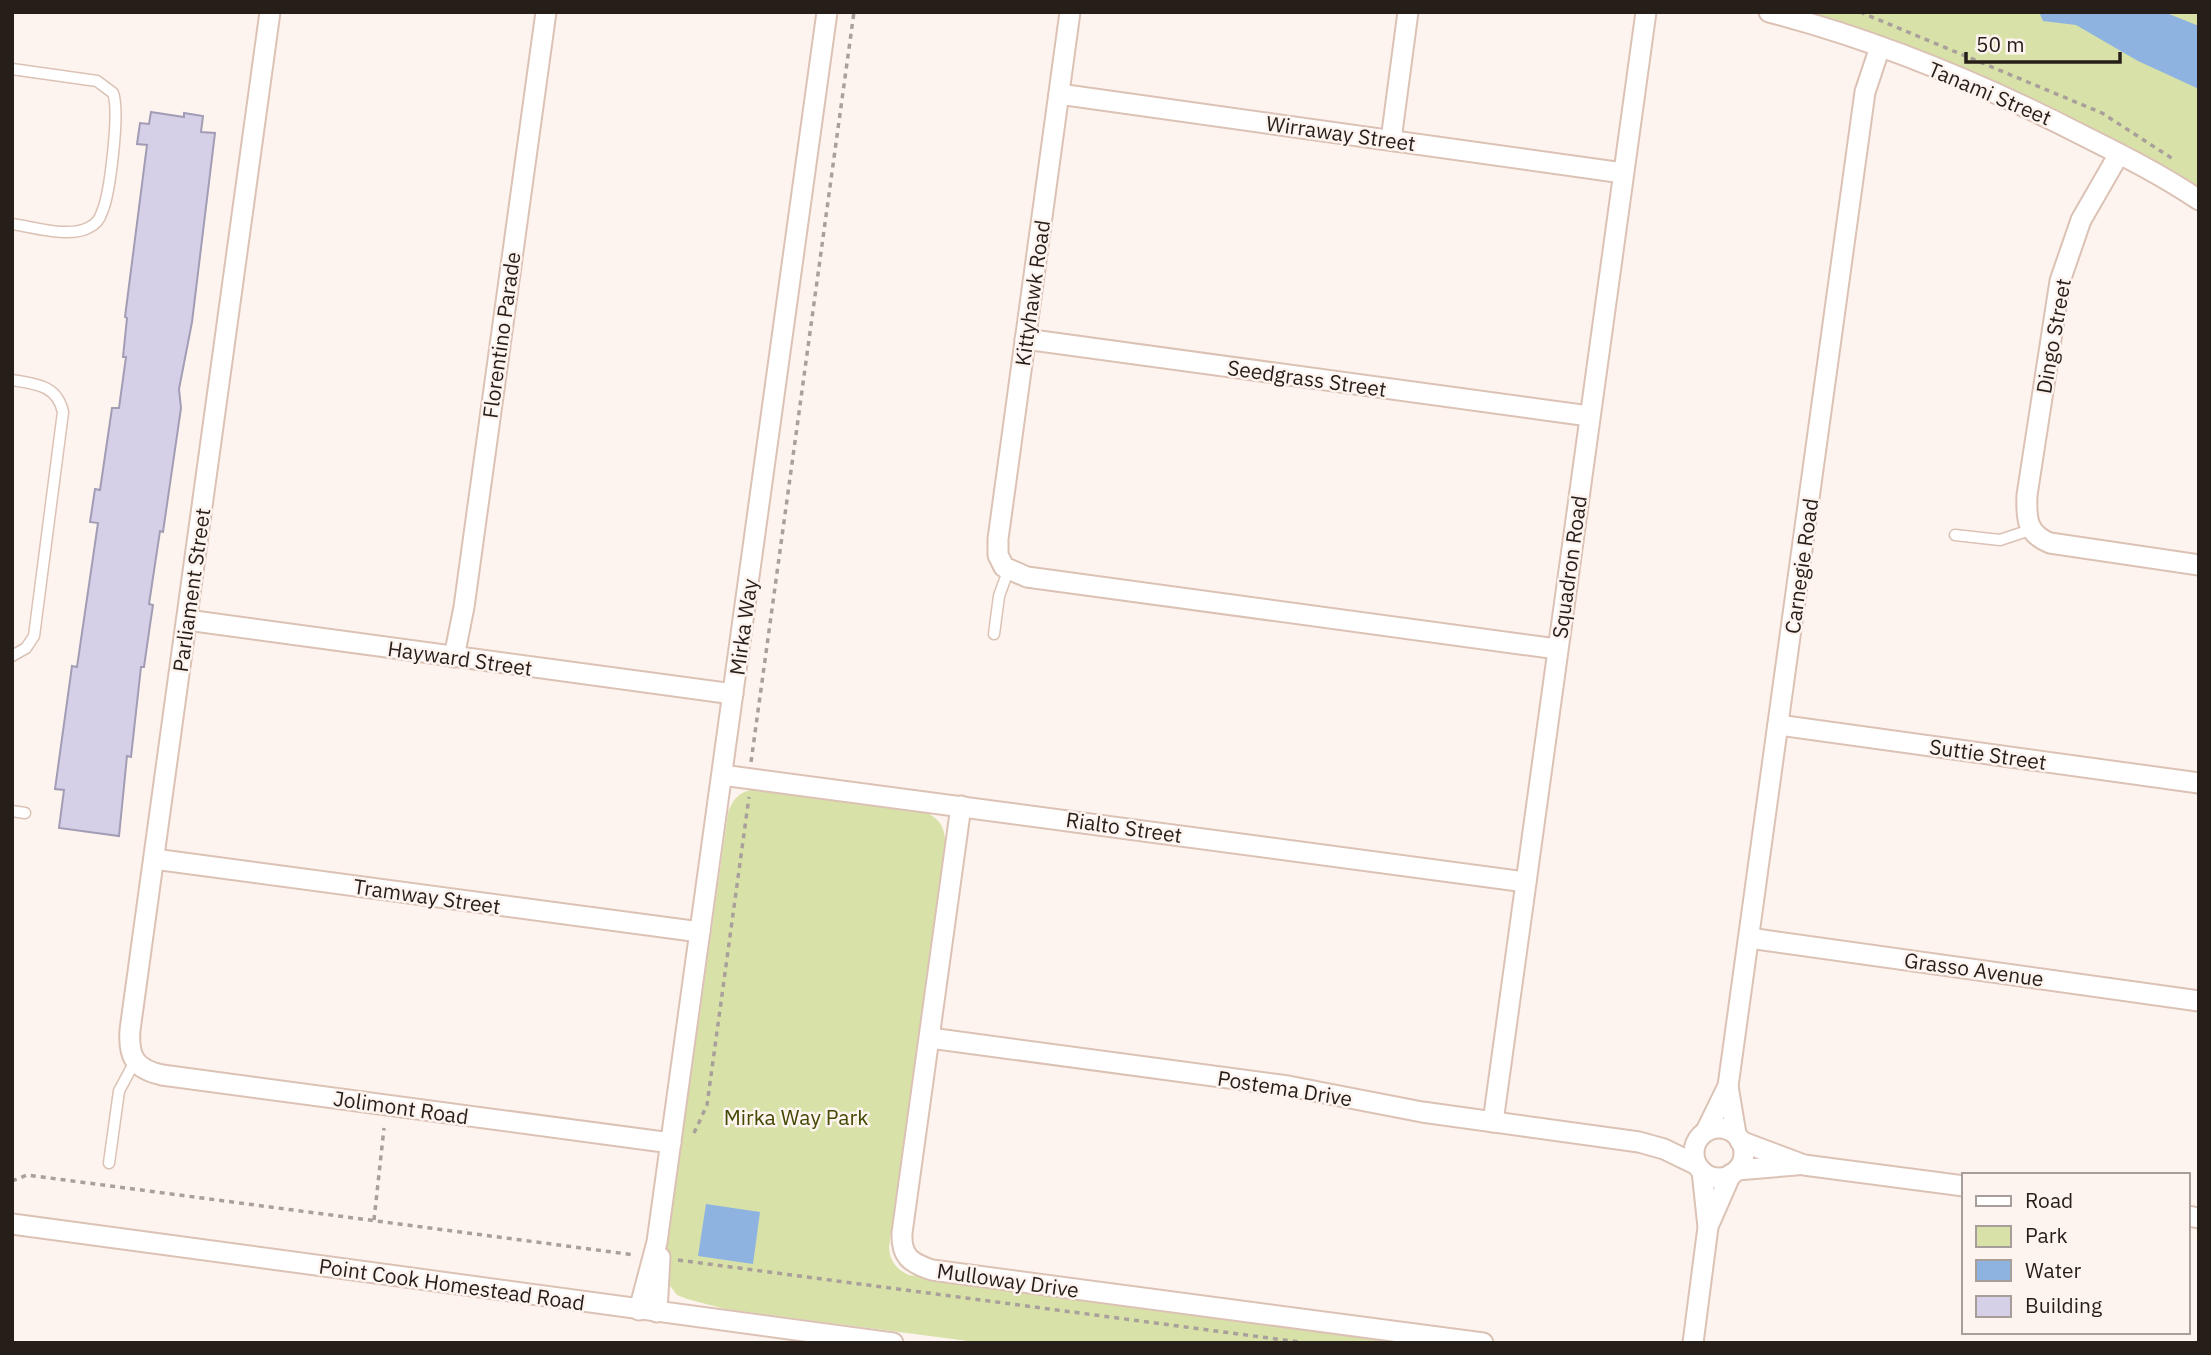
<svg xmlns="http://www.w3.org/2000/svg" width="2211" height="1355" viewBox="0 0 2211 1355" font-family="'IBM Plex Sans',sans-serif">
<rect width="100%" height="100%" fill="#fef4ef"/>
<g fill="#d8e2a8">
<path d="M1807,12h392v177c-123,-75 -254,-135 -392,-177z"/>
<path d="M758,789l164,22c17,6 24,16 23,34l-56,403c1,13 8,22 20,27l506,68h-432l-258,-34 -38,-10 -10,-4 -10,-13 -1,-28 62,-441c5,-16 14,-23 30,-24z"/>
</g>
<g fill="#8eb3e1">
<polygon points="2039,12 2164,12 2199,26 2199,89 2138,61 2076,25 2043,21"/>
<polygon points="706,1204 760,1212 753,1264 698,1256"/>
</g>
<polygon fill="#d5cfe7" stroke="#a29db4" stroke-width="2" points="151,112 184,117 184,113 203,116 201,132 215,133 192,322 179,389 181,408 163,532 160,531 149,604 153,605 150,625 144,667 141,667 131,757 127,756 119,836 59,828 64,790 55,789 72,666 77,667 98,523 90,522 95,489 100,490 112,408 119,408 126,357 123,357 127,318 125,317 147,145 137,144 140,123 149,124"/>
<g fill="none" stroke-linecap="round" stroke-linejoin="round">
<defs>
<g id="service">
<path d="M12,69l85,12 16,12c7,18 -3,101 -11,119 -2,7 -7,13 -14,16 -20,10 -54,-1 -76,-4"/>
<path d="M12,380c24,4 45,5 51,32l-29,224 -8,12 -14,8"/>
<polyline points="1955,535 2000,540 2030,530"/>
<polyline points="994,634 999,596 1008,571"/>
<polyline points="12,811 25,813"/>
<polyline points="109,1163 119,1091 134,1063"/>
</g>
<g id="minor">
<path d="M270,12l-140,1018c-2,27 5,39 32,45l509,68"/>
<polyline points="1070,12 998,539 998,555 1004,567 1027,577 1557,649"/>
<path d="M1769,12c108,28 214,72 313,123 40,20 80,40 117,65"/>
<polyline points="1059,94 1623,173"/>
<polyline points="1391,140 1408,12"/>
<path d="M2119,154l-38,66 -21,61 -33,214c-1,24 0,39 23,48l149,22"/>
<polyline points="1025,339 1589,416"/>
<polyline points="187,620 733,694"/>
<polyline points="454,657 464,607 546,12"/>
<polyline points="1778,725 2199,783"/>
<polyline points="722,775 1526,882"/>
<path d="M961,806l-59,427c-1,23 8,30 30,37l551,73"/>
<polyline points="154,859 700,932"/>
<polyline points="1749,938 2199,1001"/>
<polyline points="930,1038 1288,1086 1422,1112 1639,1142 1664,1149 1697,1165"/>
<polyline points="1728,1086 1736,1134"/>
<polyline points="1493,1122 1646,12"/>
<circle cx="1719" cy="1153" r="25"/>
<polyline points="1706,1131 1728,1086 1865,92 1880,47"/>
<polyline points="1740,1141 1804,1165 1964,1186"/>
<polyline points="1737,1170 1796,1165"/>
<polyline points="2188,1216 2199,1218"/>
<polyline points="1710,1222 1731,1174"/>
<polyline points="12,1224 893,1343"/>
<polyline points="639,1310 657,1242 827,12"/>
<polyline points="657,1312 660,1257"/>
<polyline points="1693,1343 1708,1227 1702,1171"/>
</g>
</defs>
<use href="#service" stroke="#dbc2b5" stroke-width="13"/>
<use href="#minor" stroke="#dbc2b5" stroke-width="23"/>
<g stroke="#a9a09b" stroke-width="3.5" stroke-dasharray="5 5" stroke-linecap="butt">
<polyline points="1860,12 2102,113 2173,159"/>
<polyline points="751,762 854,12"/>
<polyline points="694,1133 707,1105 749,797"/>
<polyline points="12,1181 27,1175 635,1255"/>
<polyline points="374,1220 384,1128"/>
<polyline points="678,1260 1307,1343"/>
</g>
<use href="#service" stroke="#fff" stroke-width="10"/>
<use href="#minor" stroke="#fff" stroke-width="19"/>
</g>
<g text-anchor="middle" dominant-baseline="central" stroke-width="5" stroke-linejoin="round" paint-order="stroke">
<g font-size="21" fill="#261e19" stroke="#fef4ef">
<text transform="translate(1990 93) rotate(23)">Tanami Street</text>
<text transform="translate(1341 133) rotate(8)">Wirraway Street</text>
<text transform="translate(1032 293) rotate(-82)">Kittyhawk Road</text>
<text transform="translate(501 335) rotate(-82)">Florentino Parade</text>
<text transform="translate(2053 336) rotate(-80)">Dingo Street</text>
<text transform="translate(1307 378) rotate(8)">Seedgrass Street</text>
<text transform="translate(1801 566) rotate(-82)">Carnegie Road</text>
<text transform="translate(1569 567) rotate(-82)">Squadron Road</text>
<text transform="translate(191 590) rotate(-82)">Parliament Street</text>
<text transform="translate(743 627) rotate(-82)">Mirka Way</text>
<text transform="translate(460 658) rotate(8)">Hayward Street</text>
<text transform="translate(1988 754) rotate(8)">Suttie Street</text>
<text transform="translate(1124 827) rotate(8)">Rialto Street</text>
<text transform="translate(427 896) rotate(8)">Tramway Street</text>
<text transform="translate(1974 969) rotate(8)">Grasso Avenue</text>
<text transform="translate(1285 1088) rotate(9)">Postema Drive</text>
<text transform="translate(401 1107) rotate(8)">Jolimont Road</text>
<text transform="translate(1008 1280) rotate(8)">Mulloway Drive</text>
<text transform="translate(452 1284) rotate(8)">Point Cook Homestead Road</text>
</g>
<g font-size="21" fill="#424902" stroke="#fef4ef">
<text x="796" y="1117">Mirka Way Park</text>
</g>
</g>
<rect width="2211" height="1355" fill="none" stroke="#261e19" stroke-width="28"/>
<rect x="1962" y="1173" width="228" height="161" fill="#fef4ef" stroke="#a89e99" stroke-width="2"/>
<rect x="1976" y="1196" width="35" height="10" fill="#ffffff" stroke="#a89e99" stroke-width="2"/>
<text x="2025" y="1208" font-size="21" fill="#261e19">Road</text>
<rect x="1976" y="1226" width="35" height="21" fill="#d8e2a8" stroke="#a89e99" stroke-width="2"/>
<text x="2025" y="1243" font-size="21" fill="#261e19">Park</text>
<rect x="1976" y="1260" width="35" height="21" fill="#8eb3e1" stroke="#a89e99" stroke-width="2"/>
<text x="2025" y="1278" font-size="21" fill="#261e19">Water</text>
<rect x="1976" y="1296" width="35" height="21" fill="#d5cfe7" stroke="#a89e99" stroke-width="2"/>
<text x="2025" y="1313" font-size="21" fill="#261e19">Building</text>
<path d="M1966 52v10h154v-10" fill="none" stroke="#261e19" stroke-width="3.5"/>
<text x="1976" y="52" font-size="21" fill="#261e19" stroke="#fef4ef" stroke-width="5" paint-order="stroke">50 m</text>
</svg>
